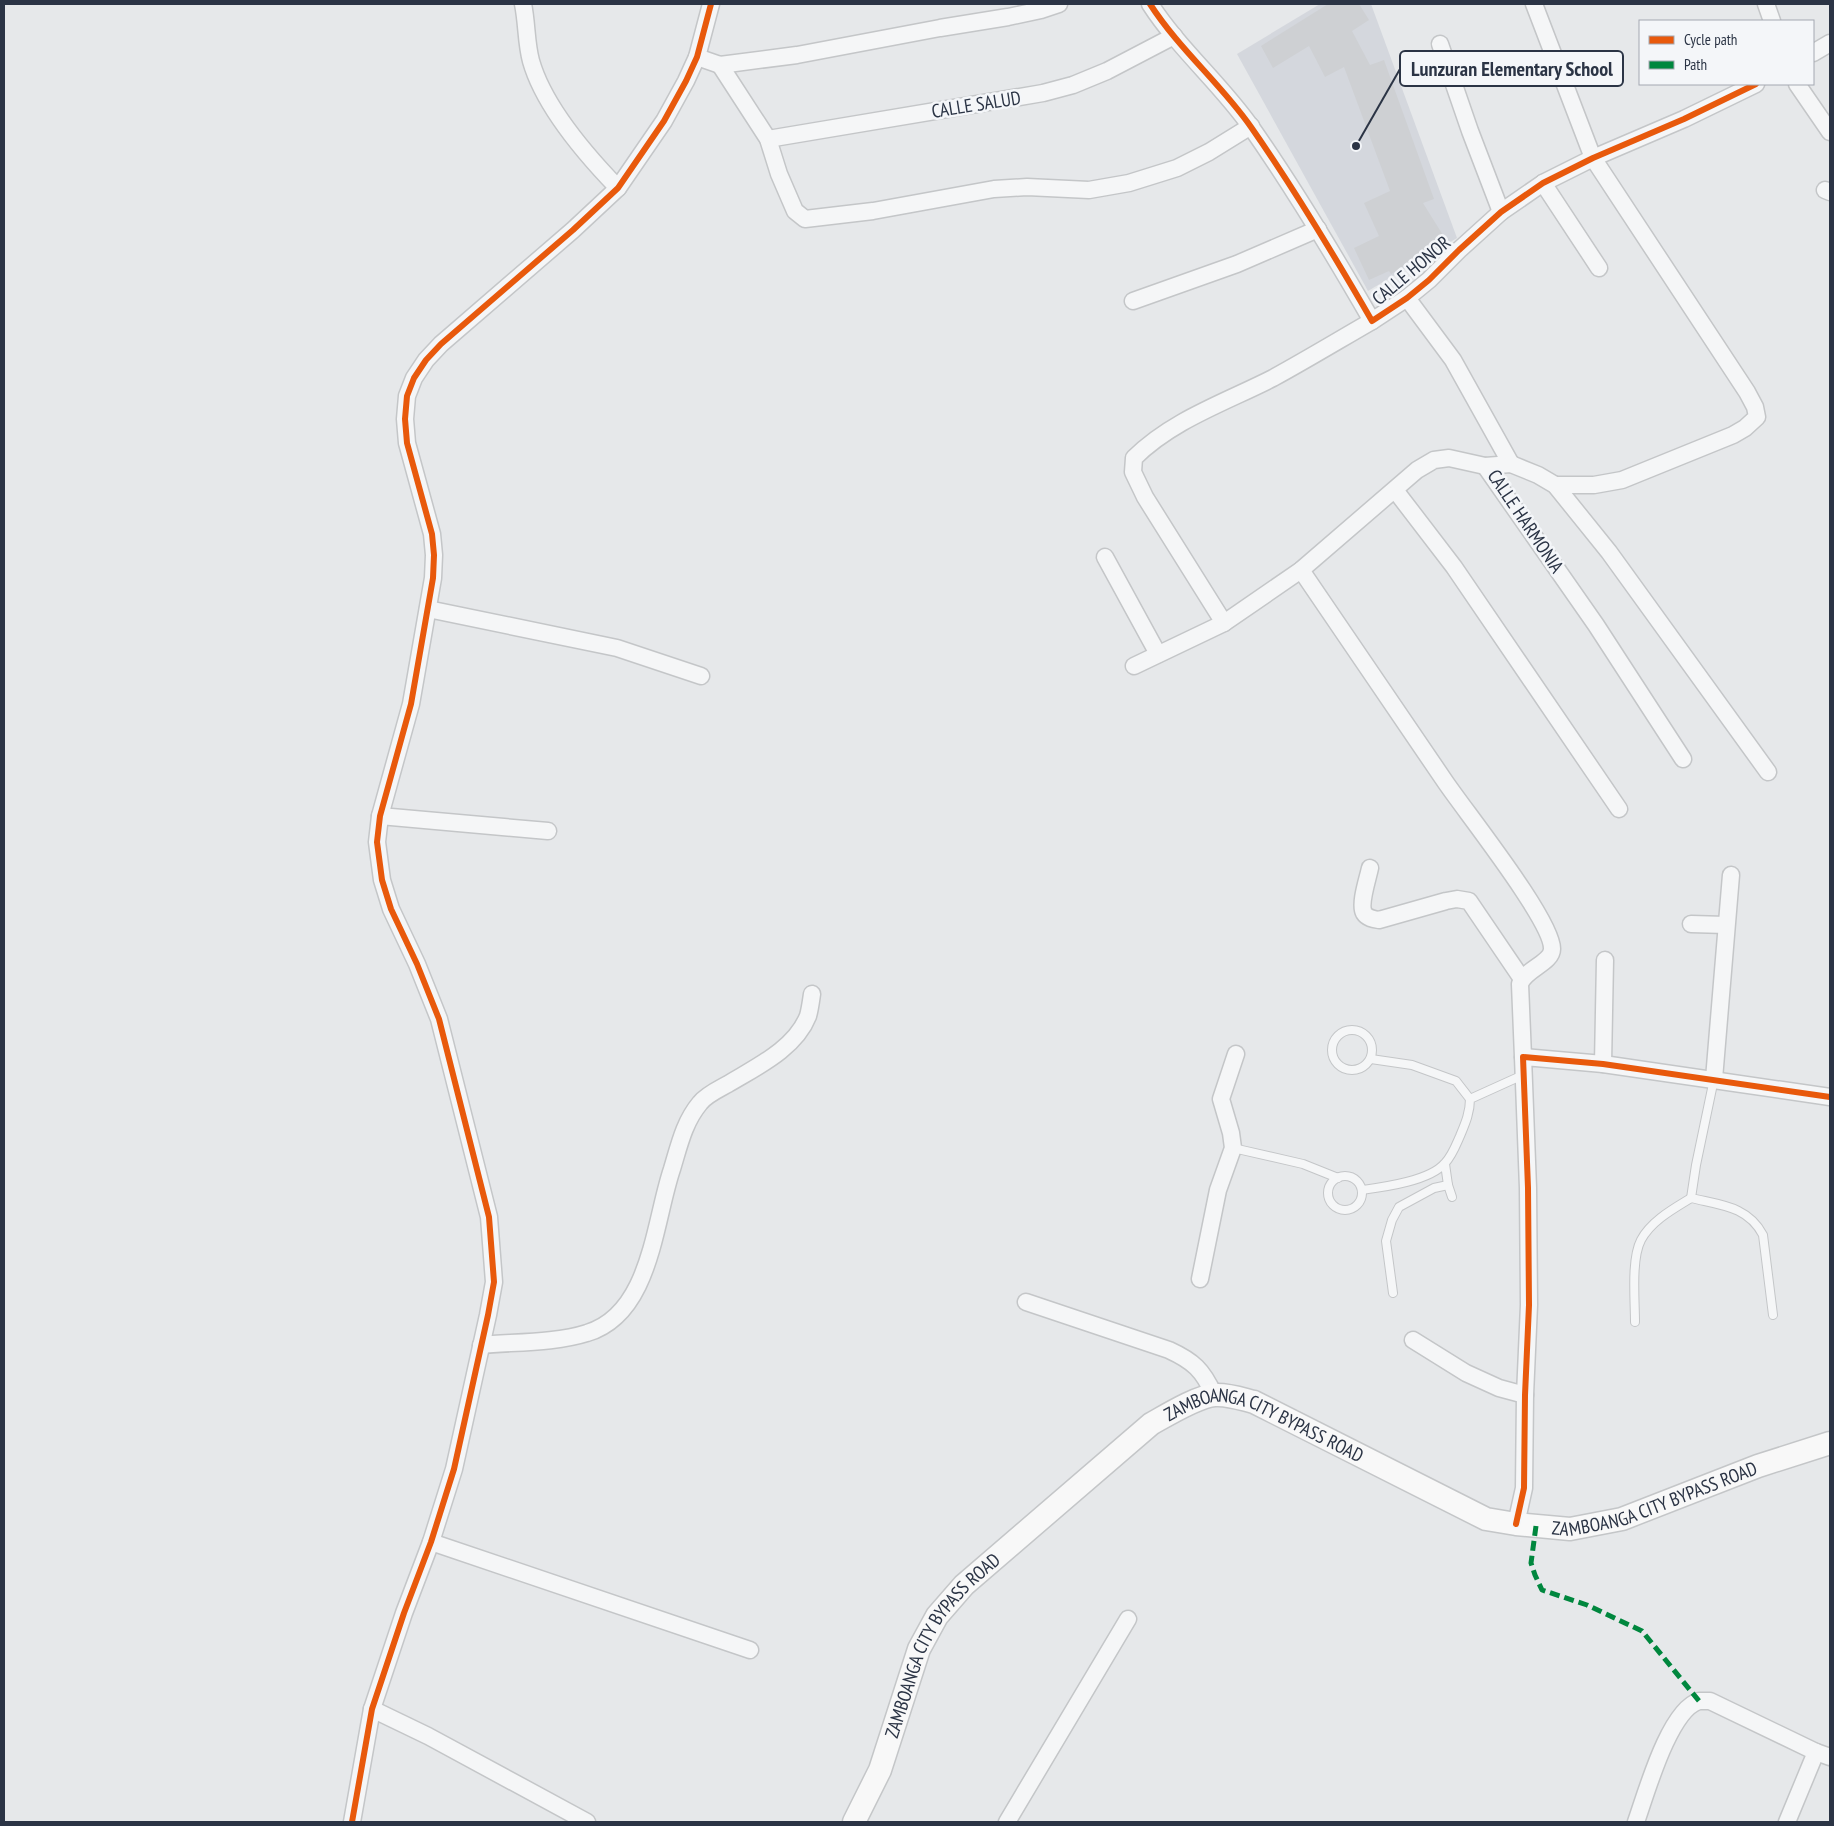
<svg xmlns="http://www.w3.org/2000/svg" width="1834" height="1826" viewBox="0 0 1834 1826" font-family="'PT Sans Narrow',sans-serif">
<rect width="100%" height="100%" fill="#e6e8ea"/>
<polygon fill="#d4d7dd" points="1320,4 1371,4 1457,238 1368,291 1237,54"/>
<polygon fill="#ced0d3" points="1328,4 1359,4 1369,20 1352,31 1370,65 1384,60 1434,199 1423,203 1446,240 1391,274 1389,271 1369,280 1354,248 1379,236 1364,203 1390,191 1344,67 1325,77 1309,46 1273,68 1261,46"/>
<g fill="none" stroke-linecap="round" stroke-linejoin="round">
<defs>
<g id="service">
<circle cx="1352" cy="1050" r="20"/>
<polyline points="1371,1059 1412,1065 1456,1081 1470,1099"/>
<path d="M1714,1079l-18,86 -5,33c29,7 57,8 72,37l10,80"/>
<polyline points="1233,1148 1303,1164 1338,1178"/>
<polyline points="1445,1164 1448,1185 1452,1197"/>
<circle cx="1345" cy="1193" r="17"/>
<path d="M1362,1190c22,-3 68,-9 83,-27 7,-7 11,-18 15,-27 5,-12 10,-23 10,-37l53,-24"/>
<polyline points="1393,1293 1386,1241 1392,1220 1399,1207 1434,1188 1448,1185"/>
<path d="M1635,1322c0,-22 -4,-63 6,-82 10,-19 32,-31 50,-42"/>
</g>
<g id="minor">
<path d="M523,4c4,19 3,39 8,57 13,46 55,94 87,127"/>
<path d="M1150,4c29,45 71,80 101,123 44,63 83,128 121,194l35,-23 22,-18 30,-30 42,-38 42,-29 50,-25 91,-39 72,-35"/>
<polyline points="1534,4 1593,158 1747,392 1755,407 1757,417 1745,428 1733,435 1622,480 1594,485 1555,485"/>
<polyline points="1766,4 1772,21"/>
<polyline points="1440,44 1470,131 1501,212"/>
<polyline points="1813,53 1830,43"/>
<polyline points="697,57 720,65 797,55 940,28 1008,17 1041,10 1059,4"/>
<polyline points="720,65 768,139 779,174 795,211 805,219 873,211 994,189 1027,187 1089,190 1129,183 1177,168 1209,152 1251,126"/>
<polyline points="1797,84 1830,132"/>
<polyline points="768,139 1043,93 1073,85 1107,71 1174,36"/>
<polyline points="1543,183 1599,268"/>
<polyline points="1825,190 1830,192"/>
<polyline points="1407,298 1453,360 1511,464 1485,466 1596,625 1683,759"/>
<polyline points="1133,301 1237,264 1318,229"/>
<polyline points="1511,464 1538,475 1555,485 1609,552 1768,772"/>
<polyline points="1395,490 1454,567 1619,809"/>
<polyline points="1105,557 1158,654"/>
<path d="M1301,570c48,70 95,140 143,210 20,30 109,141 108,169 0,14 -27,20 -32,35l3,73"/>
<polyline points="428,609 617,648 701,676"/>
<path d="M1224,623l-79,-126 -12,-25 1,-14c38,-38 92,-56 139,-80 33,-18 66,-38 99,-57"/>
<polyline points="1134,666 1224,623 1301,570 1417,470 1434,460 1449,458 1485,466"/>
<polyline points="380,816 548,831"/>
<path d="M1370,868c-2,10 -11,36 -6,45 3,5 9,6 15,7l67,-19 11,-2 12,2 53,78"/>
<polyline points="1691,924 1726,925"/>
<polyline points="1603,1064 1605,960"/>
<polyline points="1714,1079 1731,875"/>
<polyline points="1200,1279 1218,1190 1233,1148 1231,1133 1221,1099 1236,1054"/>
<path d="M1026,1302l143,48c24,11 34,20 45,45"/>
<polyline points="1413,1340 1466,1373 1499,1388 1525,1395"/>
<path d="M481,1345c33,-3 75,-2 106,-12 64,-19 67,-111 85,-164 7,-23 12,-47 28,-66 6,-8 19,-14 28,-19 28,-17 67,-35 80,-68 2,-7 3,-15 4,-22"/>
<polyline points="1516,1524 1524,1488 1525,1395 1529,1305 1528,1188 1523,1057 1603,1064 1830,1097"/>
<polyline points="431,1542 750,1650"/>
<polyline points="372,1709 428,1736 587,1822"/>
<polyline points="352,1822 372,1709 404,1613 431,1542 454,1469 488,1315 494,1282 489,1217 439,1019 417,964 391,909 382,880 377,842 380,816 411,704 433,578 434,555 432,534 407,443 405,419 407,396 414,378 426,360 441,344 573,230 618,188 664,121 686,81 697,57 711,4"/>
<polyline points="1007,1822 1128,1619"/>
<path d="M1636,1822c10,-28 33,-112 63,-121 3,0 8,0 11,0l106,51 14,5"/>
<polyline points="1787,1822 1816,1752"/>
</g>
<g id="secondary">
<path id="s1" d="M854,1822l26,-52 39,-121 18,-33 27,-31 187,-161c16,-9 47,-28 64,-29 13,-1 27,4 39,7l232,117 30,5 54,5 52,-10 136,-53 72,-23"/>
</g>
</defs>
<use href="#service" stroke="#c4c6c8" stroke-width="10"/>
<use href="#minor" stroke="#c4c6c8" stroke-width="19"/>
<use href="#secondary" stroke="#c4c6c8" stroke-width="25"/>
<use href="#service" stroke="#f5f6f7" stroke-width="8"/>
<use href="#minor" stroke="#f5f6f7" stroke-width="16"/>
<use href="#secondary" stroke="#f8f8f8" stroke-width="22"/>
<polyline stroke="#00873e" stroke-width="5" stroke-dasharray="10 5" stroke-linecap="butt" points="1536,1526 1531,1563 1535,1575 1542,1590 1587,1605 1642,1631 1699,1701"/>
<defs>
<g id="cycleway">
<path d="M1150,4c29,45 71,80 101,123 44,63 83,128 121,194l35,-23 22,-18 30,-30 42,-38 42,-29 50,-25 91,-39 72,-35"/>
<polyline points="1516,1524 1524,1488 1525,1395 1529,1305 1528,1188 1523,1057 1603,1064 1830,1097"/>
<polyline points="352,1822 372,1709 404,1613 431,1542 454,1469 488,1315 494,1282 489,1217 439,1019 417,964 391,909 382,880 377,842 380,816 411,704 433,578 434,555 432,534 407,443 405,419 407,396 414,378 426,360 441,344 573,230 618,188 664,121 686,81 697,57 711,4"/>
</g>
</defs>
<use href="#cycleway" stroke="#f4f6f9" stroke-width="9"/>
<use href="#cycleway" stroke="#e8590c" stroke-width="6"/>
</g>
<g text-anchor="middle" dominant-baseline="central" stroke-width="5" stroke-linejoin="round" paint-order="stroke">
<g font-size="19" fill="#2b3445" stroke="#f4f6f9">
<text transform="translate(976 104) rotate(-9)">CALLE SALUD</text>
<text transform="translate(1411 270) rotate(-40)">CALLE HONOR</text>
<text transform="translate(1526 521) rotate(56)">CALLE HARMONIA</text>
<text stroke="none"><textPath href="#s1" startOffset="635">ZAMBOANGA CITY BYPASS ROAD</textPath></text>
<text stroke="none"><textPath href="#s1" startOffset="1055">ZAMBOANGA CITY BYPASS ROAD</textPath></text>
<text stroke="none"><textPath href="#s1" startOffset="200">ZAMBOANGA CITY BYPASS ROAD</textPath></text>
</g>
</g>
<path fill="none" stroke="#2b3445" stroke-width="2" d="M1356 146L1400 69"/>
<circle fill="#2b3445" stroke="#f4f6f9" stroke-width="2" cx="1356" cy="146" r="5"/>
<rect fill="#f4f6f9" stroke="#2b3445" stroke-width="2" x="1400" y="51" width="223" height="35" rx="5"/>
<g font-size="20" text-anchor="middle" font-weight="bold" fill="#2b3445">
<text x="1512" y="76">Lunzuran Elementary School</text>
</g>
<rect width="1834" height="1826" fill="none" stroke="#2b3445" stroke-width="10"/>
<rect x="1639" y="20" width="175" height="65" fill="#f4f6f9" stroke="#a4a8b1"/>
<rect x="1649" y="36" width="25" height="8" fill="#e8590c" stroke="#a4a8b1"/>
<text x="1684" y="45" font-size="15" fill="#2b3445">Cycle path</text>
<rect x="1649" y="61" width="25" height="8" fill="#00873e" stroke="#a4a8b1"/>
<text x="1684" y="70" font-size="15" fill="#2b3445">Path</text>
</svg>
